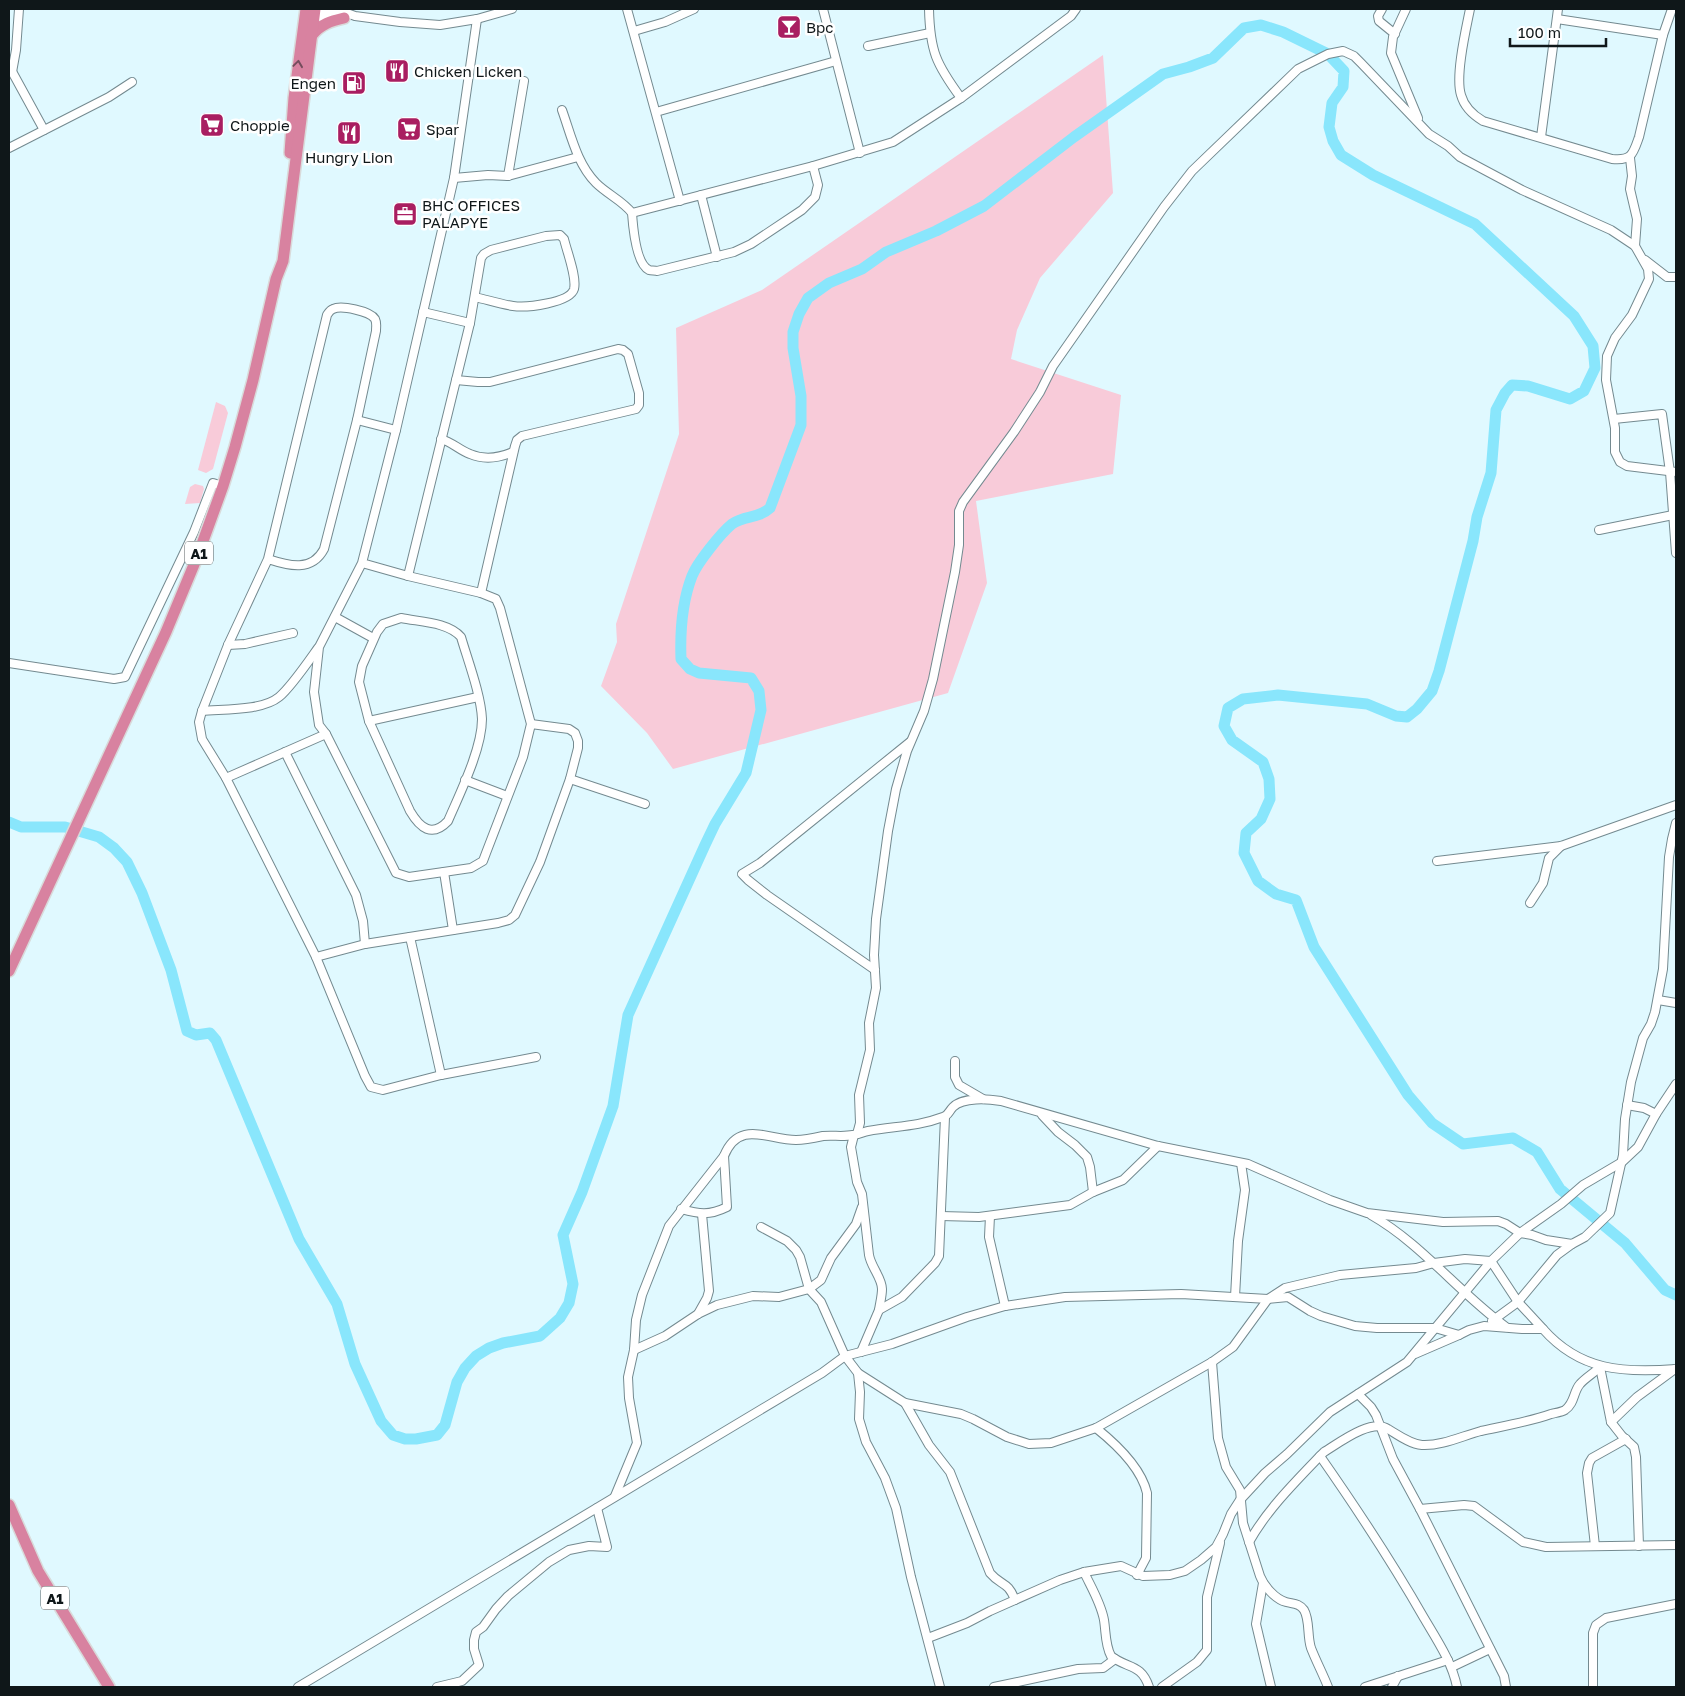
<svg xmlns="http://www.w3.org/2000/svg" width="1685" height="1696" viewBox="0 0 1685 1696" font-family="'Golos Text',sans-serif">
<rect width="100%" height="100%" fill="#e0f9ff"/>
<g fill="#f8cbd9">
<polygon points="1103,55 1113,193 1040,278 1017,330 1011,359 1121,395 1113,474 976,501 987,583 948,693 673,769 647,733 601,686 617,642 616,624 679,434 676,328 762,290"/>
<polygon points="216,402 225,406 228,413 213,469 206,473 198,470"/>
<polygon points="195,484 203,486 204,489 200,503 185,504 190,487"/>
</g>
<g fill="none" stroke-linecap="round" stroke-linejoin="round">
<path stroke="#89e6fc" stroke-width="11" d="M9,822l12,5h44l34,10 15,11 13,14 15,31 29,77 16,61 9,4 14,-2 6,7 83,199 38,65 18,60 26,57 12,14 12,4h11l21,-4 8,-10 12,-43 8,-14 11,-12 13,-8 14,-5 37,-7 20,-18 9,-15 4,-19 -10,-49 19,-43 31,-86 15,-91 77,-170 10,-21 31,-51 15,-63 -2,-19 -8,-13 -52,-5 -9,-4 -9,-10c-1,-27 1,-57 11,-83 5,-13 29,-43 40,-52 13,-9 26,-5 38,-16l31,-83v-29l-8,-48v-16l6,-18 9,-16 21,-15 33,-14 24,-17 50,-21 48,-25 90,-69 89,-63 26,-7 24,-9 31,-30 17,-3 22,7 45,22 16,17 -1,16 -11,16 -3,24 4,14 8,14 32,20 102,49 99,92 19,30 2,22 -11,23 -14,8 -42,-13 -16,-1 -7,8 -9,17 -5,63 -14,44 -4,24 -34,130 -7,20 -15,18 -10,8 -11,-1 -29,-12 -89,-9 -35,4 -15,9 -4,18 8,14 31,22 6,17 1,20 -9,20 -15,14 -2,20 14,28 18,13 20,6 18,47 94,148 24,28 31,21 50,-6 24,14 23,37 65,54 40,47 11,5"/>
<defs>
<g id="minor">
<polyline points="312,9 344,12 355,16 400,22 440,25 477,19 512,9"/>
<polyline points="627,9 680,201"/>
<polyline points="823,9 860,153"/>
<path d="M929,9c1,42 7,55 32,89"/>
<polyline points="1382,9 1378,16 1379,21 1395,34"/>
<polyline points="1406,9 1393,37 1391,53 1418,118"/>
<path d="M1470,9c-4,20 -15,67 -9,86 3,11 12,20 22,26l129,38c20,2 21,-5 27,-22l24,-102 9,-26"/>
<polyline points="310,16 336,18"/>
<polyline points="1557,19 1663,35"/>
<polyline points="634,31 665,22 694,9"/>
<polyline points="868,46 930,33"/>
<polyline points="9,66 44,130"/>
<polyline points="12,72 16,50 19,9"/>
<path d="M562,110c9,25 15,54 34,73 11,11 27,18 36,30 1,14 4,51 17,57 3,1 5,0 8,1l77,-19 17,-8 51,-34 13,-13 3,-12 -5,-19"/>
<polyline points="656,112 836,61"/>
<polyline points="1541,137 1558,9"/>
<polyline points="9,148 109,97 132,82"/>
<polyline points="1630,158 1632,176 1630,189 1637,219 1635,246"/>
<polyline points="508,176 524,81"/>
<polyline points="454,178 488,175 508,176 578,157"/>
<polyline points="701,195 717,257"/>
<polyline points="632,213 813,166 893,142 961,98 1071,16 1076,9"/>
<polyline points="1645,260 1667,277 1676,277"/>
<polyline points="423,312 470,323"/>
<polyline points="456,380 478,382 490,382 618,349 623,350 628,354 639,393 639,405 636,409 522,436 517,440 515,446 481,593"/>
<polyline points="1614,419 1662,414 1670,472 1676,553"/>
<polyline points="357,420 396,430"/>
<path d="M441,439c11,3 18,11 29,15 14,6 29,4 43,-2"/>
<polyline points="1599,530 1673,515"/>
<path d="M268,559c21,7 44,13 56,-10l33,-129 19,-89c0,-5 1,-8 -1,-12 -5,-8 -34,-14 -42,-10 -3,1 -4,3 -6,6l-59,244 -40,86 -26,66 -3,11 3,17 24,39 90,179 49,119 6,11 12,3 58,-15 95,-18"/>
<polyline points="362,563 408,576 481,593 496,599 500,608 531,724 523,757 486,853 483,861 471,868 409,877 396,873 326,734 319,725 314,692 319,647 362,563 396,430 454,178 477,19"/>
<path d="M408,576l62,-253 11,-65 3,-4 7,-4 55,-14 14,-1 4,4c3,13 13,38 10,50 -4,14 -48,19 -61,17 -13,-2 -25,-6 -38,-9"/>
<polyline points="335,617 373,638"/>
<path d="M401,618c19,4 47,4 60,19 7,24 20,58 21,82 0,30 -22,74 -34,102 -16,17 -28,7 -38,-10l-41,-90 -10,-39 3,-16 15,-34 6,-8z"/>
<polyline points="228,645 245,644 293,633"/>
<polyline points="9,663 114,679 125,677 194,532 213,483 223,486"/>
<path d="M202,711c22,-2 60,0 77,-14 12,-10 29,-35 39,-49"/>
<polyline points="369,721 478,697"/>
<polyline points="285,752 356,895 363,921 365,944"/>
<polyline points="226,778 326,734"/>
<polyline points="570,779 645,804"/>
<polyline points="465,780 507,796"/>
<polyline points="1437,861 1561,846 1676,805"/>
<polyline points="444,872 453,930"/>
<polyline points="1530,903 1543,883 1549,858 1561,846"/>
<polyline points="410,937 441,1075"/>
<polyline points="316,957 365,944 498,923 509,920 515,915 540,862 570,779 578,748 578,741 575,733 569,729 531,724"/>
<polyline points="875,970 767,895 748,880 742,874 760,863 910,742"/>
<polyline points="1658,1000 1676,1003"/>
<polyline points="955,1061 955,1077 959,1085 983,1099"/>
<polyline points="1627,1105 1644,1108 1656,1114"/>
<polyline points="1042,1115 1058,1132 1075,1145 1087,1157 1090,1167 1093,1192"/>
<polyline points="857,1134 860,1123 859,1095 870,1050 869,1023 876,988 874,955 876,919 888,831 896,789 907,751 924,711 933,679 955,572 959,545 959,511 963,502 1014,432 1040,392 1053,366 1164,207 1192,171 1298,69 1328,54 1343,51 1354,56 1361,63 1429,134 1448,146 1460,157 1522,190 1611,230 1635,246 1648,269 1649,279 1632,315 1615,338 1607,356 1606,380 1615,428 1615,452 1620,462 1627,466 1676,472"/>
<path d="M854,1135l-3,12 6,35 5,12 7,61c2,12 13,23 13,34 0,7 -2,14 -3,21"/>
<path d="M681,1209c18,5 28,7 46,-2l-3,-51"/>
<path d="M1371,1215c51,29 87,77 135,112"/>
<polyline points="941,1216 979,1217 1070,1205 1093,1192 1123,1180 1158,1146"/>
<polyline points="990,1216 989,1237 1005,1306"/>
<polyline points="761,1227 787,1241 796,1250 800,1257 809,1289 821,1302 845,1356 858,1373 860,1392 859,1419 866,1442 885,1478 896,1508 911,1577 940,1687"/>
<polyline points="1235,1297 1238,1241 1245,1190 1241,1163"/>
<polyline points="698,1314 707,1298 709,1291 702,1214"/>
<polyline points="1492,1321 1518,1302 1557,1255 1572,1244"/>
<polyline points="634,1350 665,1336 698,1314 717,1305 753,1296 779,1297 809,1289 821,1280 831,1258 856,1224 862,1207"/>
<polyline points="861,1352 879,1310 902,1297 935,1263 939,1256 945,1117"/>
<polyline points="1415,1354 1459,1335"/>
<path d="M1212,1362l6,76 8,29 14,23 3,33 17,53c4,10 15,23 26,26 7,2 13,1 18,8 6,10 3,26 7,38 5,13 12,26 17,39"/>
<polyline points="1600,1367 1611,1422 1622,1436 1634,1447 1636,1457 1639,1546"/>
<polyline points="858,1373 905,1403 961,1414 973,1419 1007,1437 1029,1444 1051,1443 1096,1428 1212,1362 1233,1347 1268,1299 1285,1288 1340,1275 1416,1268 1434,1263 1465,1259 1491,1261 1518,1302 1543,1329"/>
<polyline points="1358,1394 1371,1407 1376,1415 1393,1459 1420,1509 1504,1676 1506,1687"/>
<path d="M905,1403l24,42 21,27 40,101c11,13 18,8 25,27"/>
<polyline points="1611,1422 1637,1397 1675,1369"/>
<path d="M1096,1428c20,16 45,39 51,65l-1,65 -9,17"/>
<path d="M1320,1456c37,53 72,106 104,162 13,22 28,44 33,69"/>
<path d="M615,1496l22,-53 -8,-45 -1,-21 6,-27 2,-30 6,-25 27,-69 55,-70c15,-37 44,-16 72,-16 9,0 18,-2 27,-4 10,-1 20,1 30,-1 5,0 10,-3 15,-4 25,-5 49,-4 75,-14 5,-1 6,-6 10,-10 10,-10 35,-8 48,-6l157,45 90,18 82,36 37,13 76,9 55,-1 8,3 14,9 12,2 14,5 26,4 13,-7 25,-24 13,-58 2,-36 6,-37 12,-44 8,-14 4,-12 8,-43 6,-112 3,-18 4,-16"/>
<polyline points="1420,1509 1464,1505 1474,1506 1523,1542 1546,1547 1676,1545"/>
<path d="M1249,1542c18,-32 45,-59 71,-86l4,-4c15,-9 47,-34 64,-23 10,6 22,15 34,16 20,1 40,-9 59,-14 23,-5 47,-9 70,-17 4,-1 11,-2 14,-4 10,-7 8,-18 15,-26 5,-6 14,-11 20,-17"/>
<polyline points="1595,1546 1587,1473 1589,1463 1592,1458 1626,1439"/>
<path d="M1084,1572c7,15 17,31 20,48 2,12 1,25 7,36 16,13 30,7 38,31"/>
<polyline points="1263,1583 1256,1624 1271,1687"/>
<polyline points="928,1638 967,1623 990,1611 1060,1580 1084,1572 1121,1566 1143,1576 1170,1575 1185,1571 1201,1560 1216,1547 1223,1534 1231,1514 1240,1500 1265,1473 1287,1454 1330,1412 1407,1362 1491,1261 1520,1233 1561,1204 1583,1185 1622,1162 1638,1147 1656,1114 1676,1084"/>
<polyline points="1452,1667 1490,1649"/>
<path d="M298,1687l524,-314 23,-17 47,-12 75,-27 38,-11 60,-9 116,-3 87,5 20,-2 22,14 11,5 34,10 22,2h58l24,7 10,-5 15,-4 38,3h21c37,42 80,44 133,40"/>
<polyline points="437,1687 462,1681 479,1665 474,1649 474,1640 476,1632 483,1627 496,1609 508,1596 549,1562 569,1550 589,1546 607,1547 597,1508"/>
<polyline points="994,1687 1078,1669 1103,1668 1115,1659"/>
<polyline points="1162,1687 1197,1662 1207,1650 1207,1597 1220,1543"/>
<polyline points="1365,1687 1448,1660"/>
<polyline points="1392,1687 1398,1676"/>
<polyline points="1593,1687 1593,1633 1596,1625 1606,1618 1676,1604"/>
</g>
<g id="highway">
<path d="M312,35c9,-11 19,-14 32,-17"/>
<polyline points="290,153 294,98 306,9"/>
<polyline points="9,971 166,632 198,555 223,486 235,447 253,380 276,279 283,261 315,9"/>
<polyline points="9,1505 38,1571 109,1687"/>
</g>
</defs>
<use href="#minor" stroke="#748a90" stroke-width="10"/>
<use href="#highway" stroke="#d9dada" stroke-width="14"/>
<use href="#minor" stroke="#fff" stroke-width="8"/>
<use href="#highway" stroke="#d882a0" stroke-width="11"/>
</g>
<defs><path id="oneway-chevron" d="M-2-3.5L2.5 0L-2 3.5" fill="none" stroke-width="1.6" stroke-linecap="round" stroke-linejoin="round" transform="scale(1.25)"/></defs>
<use stroke="#744c5c" href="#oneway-chevron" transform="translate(298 64) rotate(-82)"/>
<defs>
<symbol id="bar-square" viewBox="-11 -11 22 22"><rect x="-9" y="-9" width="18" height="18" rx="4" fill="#a91e61" stroke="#fff"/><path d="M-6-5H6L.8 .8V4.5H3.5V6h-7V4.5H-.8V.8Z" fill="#fff"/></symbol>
<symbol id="restaurant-square" viewBox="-11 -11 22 22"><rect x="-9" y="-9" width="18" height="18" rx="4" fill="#a91e61" stroke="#fff"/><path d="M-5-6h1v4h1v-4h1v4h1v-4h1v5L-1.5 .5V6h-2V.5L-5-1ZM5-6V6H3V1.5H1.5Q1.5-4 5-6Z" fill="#fff"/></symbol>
<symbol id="fuel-square" viewBox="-11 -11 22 22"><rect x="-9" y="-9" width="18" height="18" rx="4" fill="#a91e61" stroke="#fff"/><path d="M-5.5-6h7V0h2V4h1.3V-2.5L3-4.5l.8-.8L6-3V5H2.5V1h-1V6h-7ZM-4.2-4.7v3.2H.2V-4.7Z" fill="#fff"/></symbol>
<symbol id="supermarket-square" viewBox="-11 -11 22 22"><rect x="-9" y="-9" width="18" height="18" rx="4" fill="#a91e61" stroke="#fff"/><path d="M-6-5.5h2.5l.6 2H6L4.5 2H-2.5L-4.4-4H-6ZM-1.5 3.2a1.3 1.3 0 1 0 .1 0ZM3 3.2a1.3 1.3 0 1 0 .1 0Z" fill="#fff"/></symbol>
<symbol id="office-square" viewBox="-11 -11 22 22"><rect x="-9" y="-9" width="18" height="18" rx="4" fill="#a91e61" stroke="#fff"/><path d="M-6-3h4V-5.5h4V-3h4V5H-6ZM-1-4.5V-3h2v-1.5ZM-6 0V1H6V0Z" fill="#fff"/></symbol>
</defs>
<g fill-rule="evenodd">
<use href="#bar-square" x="775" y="13" width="28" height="28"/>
<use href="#restaurant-square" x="383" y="57" width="28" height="28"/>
<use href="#fuel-square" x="340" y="69" width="28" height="28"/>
<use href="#supermarket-square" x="198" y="111" width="28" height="28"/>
<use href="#supermarket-square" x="395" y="115" width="28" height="28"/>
<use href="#restaurant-square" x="335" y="119" width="28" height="28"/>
<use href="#office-square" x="391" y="200" width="28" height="28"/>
</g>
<g text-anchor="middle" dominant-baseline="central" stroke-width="5" stroke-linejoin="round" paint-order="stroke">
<g fill="#fff" stroke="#575d5e" stroke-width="1">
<rect x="185" y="541.5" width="28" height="23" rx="4"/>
<rect x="41" y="1586.5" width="28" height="23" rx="4"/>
</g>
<g font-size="14" font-weight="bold" fill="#0f1719">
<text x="199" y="553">A1</text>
<text x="55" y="1598">A1</text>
</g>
<g font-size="15" fill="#0f1719" stroke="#fff" text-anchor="start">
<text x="806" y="27">Bpc</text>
<text x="414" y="71">Chicken Licken</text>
<text x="336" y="83" text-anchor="end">Engen</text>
<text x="230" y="125">Choppie</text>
<text x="426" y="129">Spar</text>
<text x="349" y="157" text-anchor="middle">Hungry Lion</text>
<text x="422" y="205">BHC OFFICES<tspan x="422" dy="17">PALAPYE</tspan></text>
</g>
</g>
<rect width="1685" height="1696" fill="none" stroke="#0f1719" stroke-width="20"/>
<path d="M1510 38v8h96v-8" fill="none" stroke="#0f1719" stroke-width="2.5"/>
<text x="1518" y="38" font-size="15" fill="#0f1719" stroke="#ffffff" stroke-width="4" paint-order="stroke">100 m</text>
</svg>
